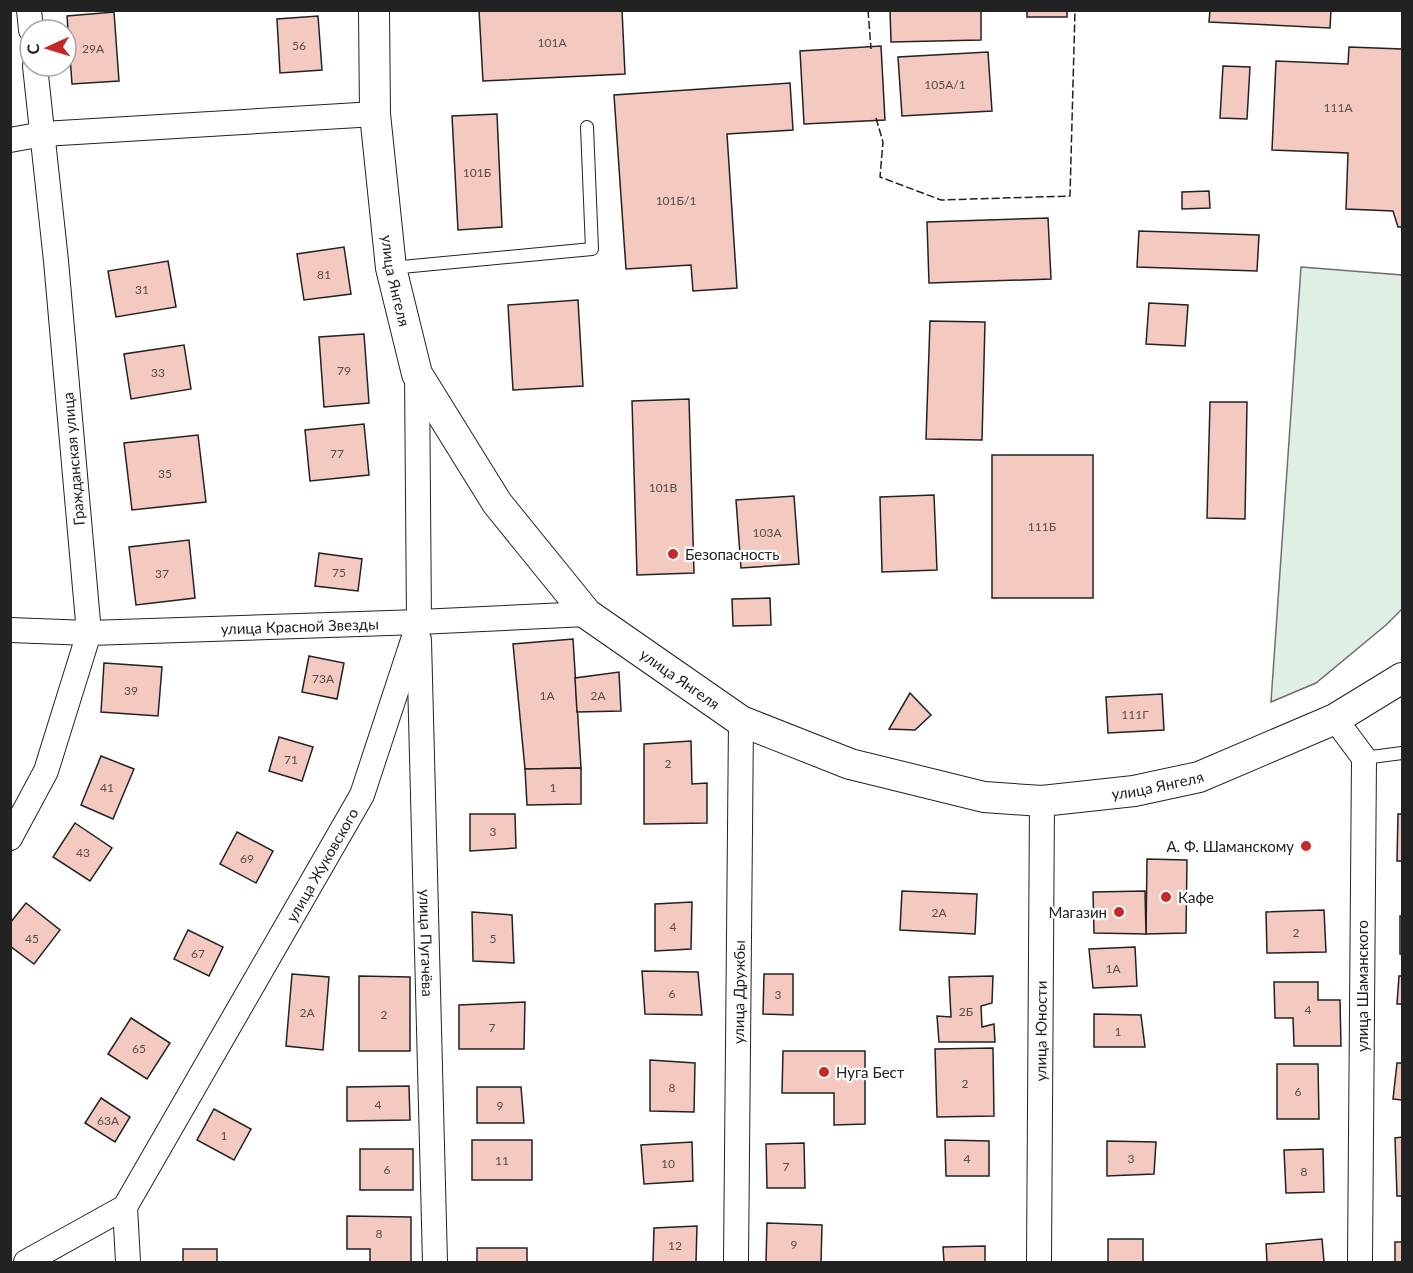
<svg xmlns="http://www.w3.org/2000/svg" width="1413" height="1273" viewBox="0 0 1413 1273" font-family="Lato,sans-serif">
<rect width="100%" height="100%" fill="#fff"/>
<polygon fill="#e0efe3" stroke="#6f6f6f" stroke-width="1.5" points="1301,267 1402,275 1402,609 1386,625 1316,683 1271,702"/>
<g fill="#f3c9c0" stroke="#222" stroke-width="1.5">
<polygon points="479,10 622,10 625,74 483,81"/>
<polygon points="890,10 981,10 981,40 891,42"/>
<rect x="1027" y="10" width="40" height="7"/>
<polygon points="1210,10 1331,10 1330,28 1209,22"/>
<polygon points="114,12 119,81 72,84 67,16"/>
<polygon points="318,16 322,70 280,73 277,19"/>
<polygon points="881,46 885,120 804,124 800,51"/>
<polygon points="1349,47 1402,49 1402,227 1398,227 1393,211 1346,209 1348,153 1272,150 1276,61 1348,64"/>
<polygon points="988,52 992,111 902,116 898,57"/>
<polygon points="1223,66 1250,67 1247,119 1220,118"/>
<polygon points="790,83 793,130 727,134 737,288 693,291 691,265 626,269 614,95"/>
<polygon points="497,114 502,227 458,230 452,116"/>
<polygon points="1209,191 1210,208 1182,209 1182,192"/>
<polygon points="1048,218 1051,279 929,283 927,222"/>
<polygon points="1139,231 1259,235 1257,271 1137,267"/>
<polygon points="344,247 351,294 304,300 297,254"/>
<polygon points="168,261 176,307 116,317 108,271"/>
<polygon points="578,300 583,386 513,390 508,305"/>
<polygon points="1149,303 1188,305 1185,346 1146,344"/>
<polygon points="930,321 985,322 982,440 926,439"/>
<polygon points="364,334 369,403 324,407 319,337"/>
<polygon points="184,345 191,389 131,399 124,354"/>
<polygon points="689,399 694,573 637,575 632,401"/>
<polygon points="1210,402 1247,402 1245,519 1207,518"/>
<polygon points="364,424 369,475 310,481 305,430"/>
<polygon points="198,435 206,502 132,510 124,443"/>
<rect x="992" y="455" width="101" height="143"/>
<polygon points="934,495 937,570 882,572 880,497"/>
<polygon points="794,496 799,564 741,568 736,500"/>
<polygon points="189,540 195,598 136,605 129,547"/>
<polygon points="319,553 362,559 358,591 315,586"/>
<polygon points="770,598 771,625 733,626 732,599"/>
<polygon points="573,639 581,768 525,769 513,644"/>
<polygon points="309,656 344,663 337,699 302,692"/>
<polygon points="104,663 162,667 158,716 101,712"/>
<polygon points="619,672 621,711 577,712 575,678"/>
<polygon points="910,693 931,715 915,730 889,729"/>
<polygon points="1162,694 1164,730 1108,733 1106,697"/>
<polygon points="279,737 313,747 302,781 269,771"/>
<polygon points="691,741 692,784 707,783 707,823 644,824 644,744"/>
<polygon points="101,756 134,769 113,819 81,805"/>
<polygon points="581,768 581,804 527,805 525,769"/>
<polygon points="470,814 515,814 516,848 470,851"/>
<polygon points="1398,814 1402,814 1402,861 1397,861"/>
<polygon points="75,823 112,848 90,881 53,857"/>
<polygon points="237,832 273,851 256,883 220,864"/>
<polygon points="1147,859 1187,860 1186,933 1146,934"/>
<polygon points="902,891 977,894 975,934 900,930"/>
<polygon points="1145,891 1146,934 1094,933 1093,892"/>
<polygon points="692,902 691,949 655,951 655,904"/>
<polygon points="26,903 60,930 34,964 10,946 10,923"/>
<polygon points="1324,910 1326,952 1267,953 1266,912"/>
<polygon points="472,912 512,915 514,963 473,961"/>
<rect x="1400" y="916" width="2" height="38"/>
<polygon points="188,930 223,947 209,976 174,959"/>
<polygon points="1135,947 1137,986 1093,988 1089,949"/>
<polygon points="642,971 698,972 702,1015 645,1014"/>
<polygon points="292,974 329,977 323,1050 286,1046"/>
<polygon points="764,974 793,974 793,1015 763,1014"/>
<polygon points="359,976 410,977 410,1051 359,1051"/>
<polygon points="993,976 992,1003 981,1006 982,1027 994,1024 995,1042 939,1042 937,1016 951,1017 949,977"/>
<polygon points="1399,976 1402,976 1402,1004 1397,1004"/>
<polygon points="1274,982 1318,982 1318,1000 1340,1000 1341,1046 1294,1046 1293,1018 1275,1018"/>
<polygon points="525,1002 524,1049 459,1049 459,1005"/>
<polygon points="1094,1014 1141,1015 1145,1047 1094,1047"/>
<polygon points="131,1018 170,1043 147,1079 108,1054"/>
<polygon points="993,1048 994,1116 937,1117 935,1049"/>
<polygon points="783,1051 865,1051 865,1124 834,1125 834,1093 782,1093"/>
<polygon points="650,1060 695,1063 694,1112 650,1111"/>
<polygon points="1397,1063 1402,1063 1402,1100 1393,1099"/>
<polygon points="1277,1064 1318,1064 1319,1119 1277,1119"/>
<polygon points="409,1086 410,1120 347,1121 347,1087"/>
<polygon points="477,1087 521,1087 524,1123 477,1123"/>
<polygon points="101,1098 130,1117 115,1142 85,1123"/>
<polygon points="214,1109 251,1129 234,1160 197,1140"/>
<polygon points="1402,1137 1402,1196 1397,1196 1395,1138"/>
<rect x="472" y="1140" width="60" height="40"/>
<polygon points="945,1140 989,1141 989,1176 946,1176"/>
<polygon points="1107,1141 1156,1142 1154,1174 1107,1176"/>
<polygon points="692,1142 693,1181 644,1184 641,1145"/>
<polygon points="804,1143 805,1188 767,1188 766,1144"/>
<rect x="360" y="1149" width="53" height="41"/>
<polygon points="1323,1149 1324,1192 1286,1193 1284,1150"/>
<polygon points="347,1216 411,1217 411,1262 370,1262 370,1249 347,1249"/>
<polygon points="767,1223 822,1225 821,1262 766,1262"/>
<polygon points="697,1226 696,1262 653,1262 654,1228"/>
<rect x="1108" y="1239" width="35" height="23"/>
<polygon points="1322,1239 1324,1262 1267,1262 1266,1244"/>
<rect x="1395" y="1242" width="7" height="20"/>
<polygon points="985,1246 985,1262 944,1262 943,1247"/>
<rect x="477" y="1248" width="50" height="14"/>
<rect x="183" y="1249" width="34" height="13"/>
</g>
<g fill="none" stroke-linecap="round" stroke-linejoin="round">
<defs>
<g id="service">
<polyline points="391,268 592,249 587,127"/>
<polyline points="1364,758 1402,753"/>
</g>
<g id="minor">
<polyline points="29,10 31,30"/>
<polyline points="10,140 43,134 375,114"/>
<path id="s1" d="M10,630l79,3 330,-11 168,-8"/>
<path id="s2" d="M419,640l16,622"/>
<polyline points="1335,719 1364,758 1360,1262"/>
<polyline points="10,838 46,771 89,633 56,261 35,66"/>
<polyline points="125,1207 128,1262"/>
<path id="s3" d="M26,1262l99,-55 237,-412 57,-173 -2,-248"/>
<path id="s4" d="M736,1262l5,-541"/>
<path id="s5" d="M1039,1262l3,-461"/>
</g>
<g id="tertiary">
<path id="s6" d="M374,10l1,104 16,154 26,106 80,129 90,111 154,107 109,43 134,33 58,4 92,-10 65,-14 136,-58 67,-41"/>
</g>
</defs>
<use href="#service" stroke="#222" stroke-width="14"/>
<use href="#minor" stroke="#222" stroke-width="26"/>
<use href="#tertiary" stroke="#222" stroke-width="32"/>
<use href="#service" stroke="#fff" stroke-width="12"/>
<use href="#minor" stroke="#fff" stroke-width="24"/>
<use href="#tertiary" stroke="#fff" stroke-width="30"/>
<g stroke="#222" stroke-width="1.5" stroke-dasharray="8 3" stroke-linecap="butt">
<polyline points="868,10 871,49"/>
<polyline points="876,118 883,142 880,177 941,200 1070,196 1075,10"/>
</g>
</g>
<g fill="#c62828" stroke="#fff" stroke-width="2">
<circle cx="673" cy="554" r="6"/>
<circle cx="1306" cy="846" r="6"/>
<circle cx="1166" cy="897" r="6"/>
<circle cx="1119" cy="912" r="6"/>
<circle cx="824" cy="1072" r="6"/>
</g>
<g text-anchor="middle" dominant-baseline="central" stroke-width="4.5" stroke-linejoin="round" paint-order="stroke">
<g font-size="12" fill="#564c4a">
<text x="552" y="42">101А</text>
<text x="299" y="45">56</text>
<text x="93" y="48">29А</text>
<text x="945" y="84">105А/1</text>
<text x="1338" y="107">111А</text>
<text x="477" y="172">101Б</text>
<text x="676" y="200">101Б/1</text>
<text x="324" y="274">81</text>
<text x="142" y="289">31</text>
<text x="344" y="370">79</text>
<text x="158" y="372">33</text>
<text x="337" y="453">77</text>
<text x="165" y="473">35</text>
<text x="663" y="487">101В</text>
<text x="1042" y="526">111Б</text>
<text x="767" y="532">103А</text>
<text x="339" y="572">75</text>
<text x="162" y="573">37</text>
<text x="323" y="678">73А</text>
<text x="131" y="690">39</text>
<text x="547" y="695">1А</text>
<text x="598" y="695">2А</text>
<text x="1135" y="714">111Г</text>
<text x="291" y="759">71</text>
<text x="668" y="763">2</text>
<text x="107" y="787">41</text>
<text x="553" y="787">1</text>
<text x="493" y="831">3</text>
<text x="83" y="852">43</text>
<text x="247" y="858">69</text>
<text x="939" y="912">2А</text>
<text x="673" y="926">4</text>
<text x="1296" y="932">2</text>
<text x="32" y="938">45</text>
<text x="493" y="938">5</text>
<text x="198" y="953">67</text>
<text x="1113" y="968">1А</text>
<text x="672" y="993">6</text>
<text x="778" y="994">3</text>
<text x="1308" y="1009">4</text>
<text x="966" y="1011">2Б</text>
<text x="307" y="1012">2А</text>
<text x="384" y="1014">2</text>
<text x="492" y="1027">7</text>
<text x="1118" y="1031">1</text>
<text x="139" y="1048">65</text>
<text x="965" y="1083">2</text>
<text x="672" y="1087">8</text>
<text x="1298" y="1091">6</text>
<text x="378" y="1104">4</text>
<text x="500" y="1105">9</text>
<text x="108" y="1120">63А</text>
<text x="224" y="1135">1</text>
<text x="967" y="1158">4</text>
<text x="1131" y="1158">3</text>
<text x="502" y="1160">11</text>
<text x="668" y="1163">10</text>
<text x="786" y="1166">7</text>
<text x="387" y="1169">6</text>
<text x="1304" y="1171">8</text>
<text x="379" y="1233">8</text>
<text x="794" y="1244">9</text>
<text x="675" y="1245">12</text>
</g>
<g font-size="15" fill="#222" stroke="#fff">
<text stroke="none"><textPath href="#s6" startOffset="272">улица Янгеля</textPath></text>
<text transform="translate(73 459) rotate(-95)">Гражданская улица</text>
<text stroke="none"><textPath href="#s1" startOffset="290">улица Красной Звезды</textPath></text>
<text stroke="none"><textPath href="#s6" startOffset="776">улица Янгеля</textPath></text>
<text stroke="none"><textPath href="#s6" startOffset="1280">улица Янгеля</textPath></text>
<text stroke="none"><textPath href="#s3" startOffset="508">улица Жуковского</textPath></text>
<text stroke="none"><textPath href="#s2" startOffset="303">улица Пугачёва</textPath></text>
<text transform="translate(1362 986) rotate(-90)">улица Шаманского</text>
<text stroke="none"><textPath href="#s4" startOffset="270">улица Дружбы</textPath></text>
<text stroke="none"><textPath href="#s5" startOffset="231">улица Юности</textPath></text>
</g>
<g font-size="15" fill="#222" stroke="#fff" text-anchor="start">
<text x="685" y="554">Безопасность</text>
<text x="1294" y="846" text-anchor="end">А. Ф. Шаманскому</text>
<text x="1178" y="897">Кафе</text>
<text x="1107" y="912" text-anchor="end">Магазин</text>
<text x="836" y="1072">Нуга Бест</text>
</g>
</g>
<rect width="1413" height="1273" fill="none" stroke="#222222" stroke-width="24"/>
<g transform="translate(48 48) rotate(266)"><circle r="28" fill="#ffffff" stroke="#a7a7a7" stroke-width="1.5"/>
<path d="M0-4.5L10 22L0 15L-10 22Z" fill="#c62828"/>
<text y="-9" font-size="16" font-weight="bold" text-anchor="middle" fill="#222222">С</text>
</g>
</svg>
